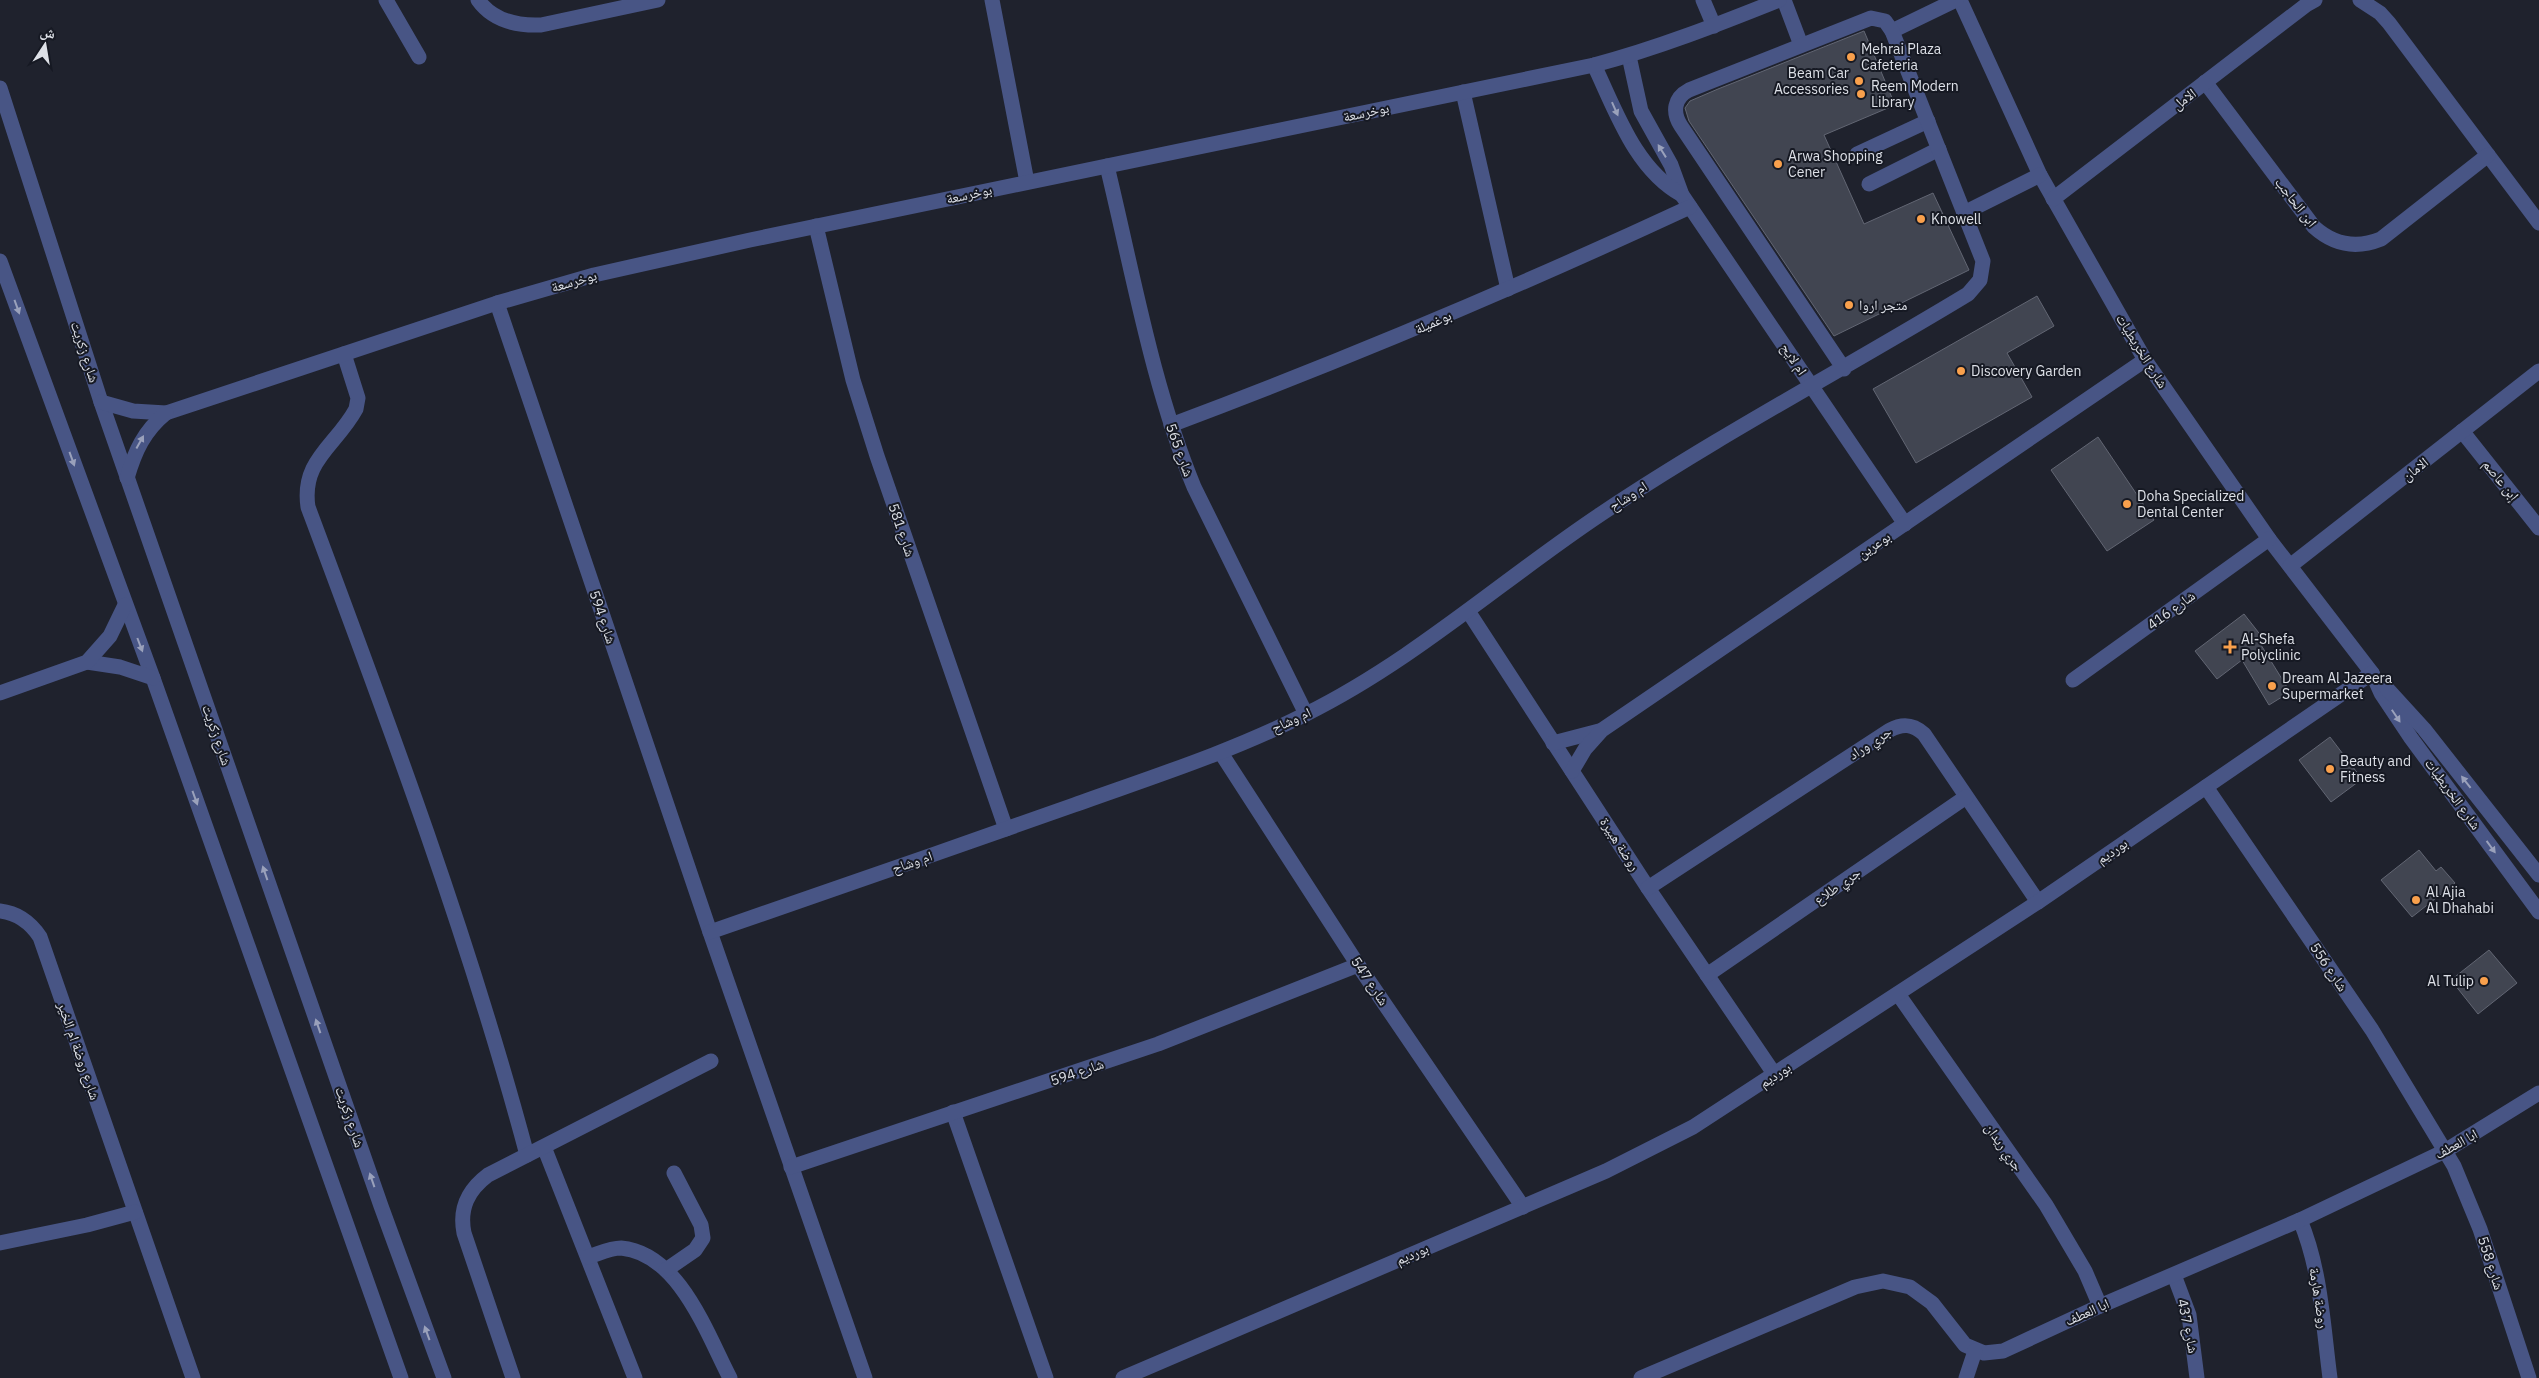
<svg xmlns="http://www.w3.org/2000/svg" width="2539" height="1378" viewBox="0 0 2539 1378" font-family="'IBM Plex Sans','Noto Naskh Arabic',sans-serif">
<rect width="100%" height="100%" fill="#1f222d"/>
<g fill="#414551" stroke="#626673">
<polygon points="1864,31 1895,105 1824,135 1864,224 1933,193 1969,270 1834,336 1689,121 1685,108 1690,101 1718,89"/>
<polygon points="2037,296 2054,326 2007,353 2032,397 1916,463 1873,389"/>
<polygon points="2098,437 2154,520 2107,551 2051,470"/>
<polygon points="2244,614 2266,642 2261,645 2290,692 2269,705 2242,660 2217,679 2195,651"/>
<polygon points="2330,737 2362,779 2331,802 2299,760"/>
<polygon points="2419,850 2436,871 2441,867 2455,883 2412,917 2381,880"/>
<polygon points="2489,950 2517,983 2478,1014 2451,980"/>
</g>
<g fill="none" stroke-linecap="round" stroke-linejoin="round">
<g stroke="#485585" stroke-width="15">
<polyline points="386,0 419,57"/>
<path d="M478,0c15,21 39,26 63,25l117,-25"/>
<polyline points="992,0 1027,182"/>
<polyline points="1703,0 1714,26"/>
<polyline points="1784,0 1801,45"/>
<polyline points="1960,0 2040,175 2145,360 2269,539 2372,673 2381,693 2411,738 2539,912"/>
<polyline points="2360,0 2380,13 2389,23 2539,223"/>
<polyline points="1892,31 1956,0"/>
<polyline points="1629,56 1641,111 1671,165 1682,195 1905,524"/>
<path d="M1594,65c22,46 41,104 88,130"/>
<path d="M2205,82l109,145c20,18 42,22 67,12l107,-84"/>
<polyline points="0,88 101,402 381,1206 444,1378"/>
<polyline points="1463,92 1508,289"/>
<polyline points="1857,154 1928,121"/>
<path d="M1107,166c26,107 45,219 87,321l112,227"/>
<polyline points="1869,184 1939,149"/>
<polyline points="2053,199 2306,5 2315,0"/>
<polyline points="1964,213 2040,175"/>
<polyline points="816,226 853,380 877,456 1006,829"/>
<polyline points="0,261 153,678 401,1378"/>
<polyline points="497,303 710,932 865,1378"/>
<path d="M344,354l14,44 -2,11c-20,37 -55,51 -48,98 80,214 160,427 219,648"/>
<path d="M101,402l32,9 33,2 331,-110 97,-28 156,-35 844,-175c64,-17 125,-41 185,-65"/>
<path d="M1171,425c176,-66 349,-139 519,-218"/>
<polyline points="2462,431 2539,528"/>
<path d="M127,478c8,-27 17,-47 39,-65"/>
<polyline points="2290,566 2539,371"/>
<polyline points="1468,611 1648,888 1775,1075"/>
<polyline points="87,662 120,667 153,678"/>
<polyline points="2073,680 2269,539"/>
<polyline points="2382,683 2424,729 2539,875"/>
<polyline points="0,693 87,662 110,636 125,605"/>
<polyline points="1553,743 1599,731"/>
<polyline points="1221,753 1358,965 1523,1207"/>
<polyline points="1572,771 1585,749 1602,730 2145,360"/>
<polyline points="2206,787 2372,1030 2454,1166 2480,1229 2529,1378"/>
<path d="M1648,888l242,-158c13,-7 23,-6 34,4l114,168"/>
<path d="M0,911c18,2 30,11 40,26l153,441"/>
<path d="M710,932c121,-42 243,-84 364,-127 78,-28 157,-53 232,-91 107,-53 196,-134 295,-200 118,-79 245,-146 367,-220l12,-14 3,-19 -91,-230 -7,-10 -14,-3 -182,72c-15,8 -17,22 -8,36l163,243"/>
<polyline points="1707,975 1966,797"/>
<polyline points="1898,994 2046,1205 2085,1271 2100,1306"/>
<polyline points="953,1112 1046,1378"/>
<polyline points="544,1147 635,1378"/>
<polyline points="791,1167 1158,1044 1358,965"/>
<path d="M2300,1220c21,50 23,105 30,158"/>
<polyline points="0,1243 87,1225 135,1212"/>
<path d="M588,1257c10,-3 22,-9 33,-9 58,5 86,86 109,130"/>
<polyline points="666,1270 695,1250 703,1238 701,1225 674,1173"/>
<polyline points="2174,1275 2189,1315 2197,1378"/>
<path d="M513,1378l-49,-145c-5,-25 4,-43 24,-58l223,-114"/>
<polyline points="1123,1378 1606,1171 1693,1127 2038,902 2372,673"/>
<polyline points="1641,1378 1855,1287 1883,1281 1910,1287 1932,1303 1965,1345 1984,1353 2003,1351 2100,1306 2300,1220 2445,1151 2539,1093"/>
<polyline points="1966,1378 1975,1351"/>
</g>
</g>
<defs><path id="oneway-solid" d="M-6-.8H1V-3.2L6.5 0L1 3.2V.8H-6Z" transform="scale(1.25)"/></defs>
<g fill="#9aa1bb">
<use href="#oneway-solid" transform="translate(1615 109) rotate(66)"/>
<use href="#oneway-solid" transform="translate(1662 151) rotate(-122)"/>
<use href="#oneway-solid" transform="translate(17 307) rotate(70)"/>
<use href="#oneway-solid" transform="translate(140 442) rotate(-61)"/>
<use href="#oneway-solid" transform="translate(72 459) rotate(70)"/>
<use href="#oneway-solid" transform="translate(140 645) rotate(69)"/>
<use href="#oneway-solid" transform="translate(2396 716) rotate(56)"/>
<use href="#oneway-solid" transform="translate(2466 782) rotate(-128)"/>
<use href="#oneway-solid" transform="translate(195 798) rotate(70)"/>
<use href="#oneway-solid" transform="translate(2491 847) rotate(54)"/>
<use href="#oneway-solid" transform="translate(265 873) rotate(-109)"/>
<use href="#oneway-solid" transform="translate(318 1026) rotate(-109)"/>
<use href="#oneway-solid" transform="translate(372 1180) rotate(-109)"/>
<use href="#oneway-solid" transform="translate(427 1333) rotate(-110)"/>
</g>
<g fill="#f9a04c" stroke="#161923" stroke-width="2">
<circle cx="1851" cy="57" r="5"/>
<circle cx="1859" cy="81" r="5"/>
<circle cx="1861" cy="94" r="5"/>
<circle cx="1778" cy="164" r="5"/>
<circle cx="1921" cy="219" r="5"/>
<circle cx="1849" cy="305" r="5"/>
<circle cx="1961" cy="371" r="5"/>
<circle cx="2127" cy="504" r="5"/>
<path d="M2227.5 639.5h5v5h5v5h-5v5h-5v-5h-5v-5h5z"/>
<circle cx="2272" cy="686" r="5"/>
<circle cx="2330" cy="769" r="5"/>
<circle cx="2416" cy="900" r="5"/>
<circle cx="2484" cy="981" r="5"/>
</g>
<g text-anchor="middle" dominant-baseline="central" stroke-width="4" stroke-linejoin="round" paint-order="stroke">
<g font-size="14" fill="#dde0e7" stroke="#161923" text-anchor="start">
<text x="1861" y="49">Mehrai Plaza<tspan x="1861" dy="16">Cafeteria</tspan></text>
<text x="1849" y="73" text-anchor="end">Beam Car<tspan x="1849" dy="16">Accessories</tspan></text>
<text x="1871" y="86">Reem Modern<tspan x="1871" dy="16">Library</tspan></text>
<text x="1788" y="156">Arwa Shopping<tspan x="1788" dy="16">Cener</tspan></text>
<text x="1931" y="219">Knowell</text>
<text x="1859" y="305">متجر اروا</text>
<text x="1971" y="371">Discovery Garden</text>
<text x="2137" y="496">Doha Specialized<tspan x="2137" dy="16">Dental Center</tspan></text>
<text x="2241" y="639">Al-Shefa<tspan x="2241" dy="16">Polyclinic</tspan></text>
<text x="2282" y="678">Dream Al Jazeera<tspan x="2282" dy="16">Supermarket</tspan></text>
<text x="2340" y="761">Beauty and<tspan x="2340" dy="16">Fitness</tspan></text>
<text x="2426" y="892">Al Ajia<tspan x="2426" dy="16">Al Dhahabi</tspan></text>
<text x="2474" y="981" text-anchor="end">Al Tulip</text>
</g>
<g font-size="14" fill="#dde0e7" stroke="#161923">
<text transform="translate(2184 99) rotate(-37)">الامل</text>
<text transform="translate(1366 112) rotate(-12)">بوخرسعة</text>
<text transform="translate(969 194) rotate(-12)">بوخرسعة</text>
<text transform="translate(2296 202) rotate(52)">ابن الحاجب</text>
<text transform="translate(574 281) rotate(-16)">بوخرسعة</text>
<text transform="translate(1433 322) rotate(-24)">بوغميلة</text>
<text transform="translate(2142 351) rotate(58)">شارع الخريطيات</text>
<text transform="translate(85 352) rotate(72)">شارع زكريت</text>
<text transform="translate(1794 359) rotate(56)">ام لايح</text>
<text transform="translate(1180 450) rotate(70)">شارع 565</text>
<text transform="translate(2415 469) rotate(-38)">الامان</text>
<text transform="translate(2501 480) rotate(51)">إبن عاصم</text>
<text transform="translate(1628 496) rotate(-33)">ام وشاح</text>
<text transform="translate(902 530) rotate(71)">شارع 581</text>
<text transform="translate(1874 545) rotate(-34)">بوعرين</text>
<text transform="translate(2171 610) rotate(-36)">شارع 416</text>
<text transform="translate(603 617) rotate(71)">شارع 594</text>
<text transform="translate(1291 720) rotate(-25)">ام وشاح</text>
<text transform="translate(217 735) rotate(71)">شارع زكريت</text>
<text transform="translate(1870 743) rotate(-33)">جري وراد</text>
<text transform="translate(2453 794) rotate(54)">شارع الخريطيات</text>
<text transform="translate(1620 844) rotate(57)">روضة هبيرة</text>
<text transform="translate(2112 851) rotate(-34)">بورديم</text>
<text transform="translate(912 862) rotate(-19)">ام وشاح</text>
<text transform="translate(1837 886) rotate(-35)">جري طلاع</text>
<text transform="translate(2329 967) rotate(56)">شارع 556</text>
<text transform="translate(1370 981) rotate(56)">شارع 547</text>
<text transform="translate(79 1051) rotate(71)">شارع روضة ام الخير</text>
<text transform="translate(1077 1072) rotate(-19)">شارع 594</text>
<text transform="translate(1775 1075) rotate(-33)">بورديم</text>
<text transform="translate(350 1117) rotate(71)">شارع زكريت</text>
<text transform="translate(2456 1144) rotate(-29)">ابا العطف</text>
<text transform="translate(2004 1147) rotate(55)">جري ريدان</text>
<text transform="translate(1412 1254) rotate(-23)">بورديم</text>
<text transform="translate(2491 1263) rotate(72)">شارع 558</text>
<text transform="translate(2319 1298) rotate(81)">روضة هارمة</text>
<text transform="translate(2087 1312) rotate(-24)">ابا العطف</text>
<text transform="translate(2188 1326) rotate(78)">شارع 437</text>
</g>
</g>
<g transform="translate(45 45) rotate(12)" stroke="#161923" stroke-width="4" paint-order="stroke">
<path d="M0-4L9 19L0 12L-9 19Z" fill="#dde0e7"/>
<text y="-8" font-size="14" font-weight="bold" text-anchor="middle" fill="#dde0e7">ش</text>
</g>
</svg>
